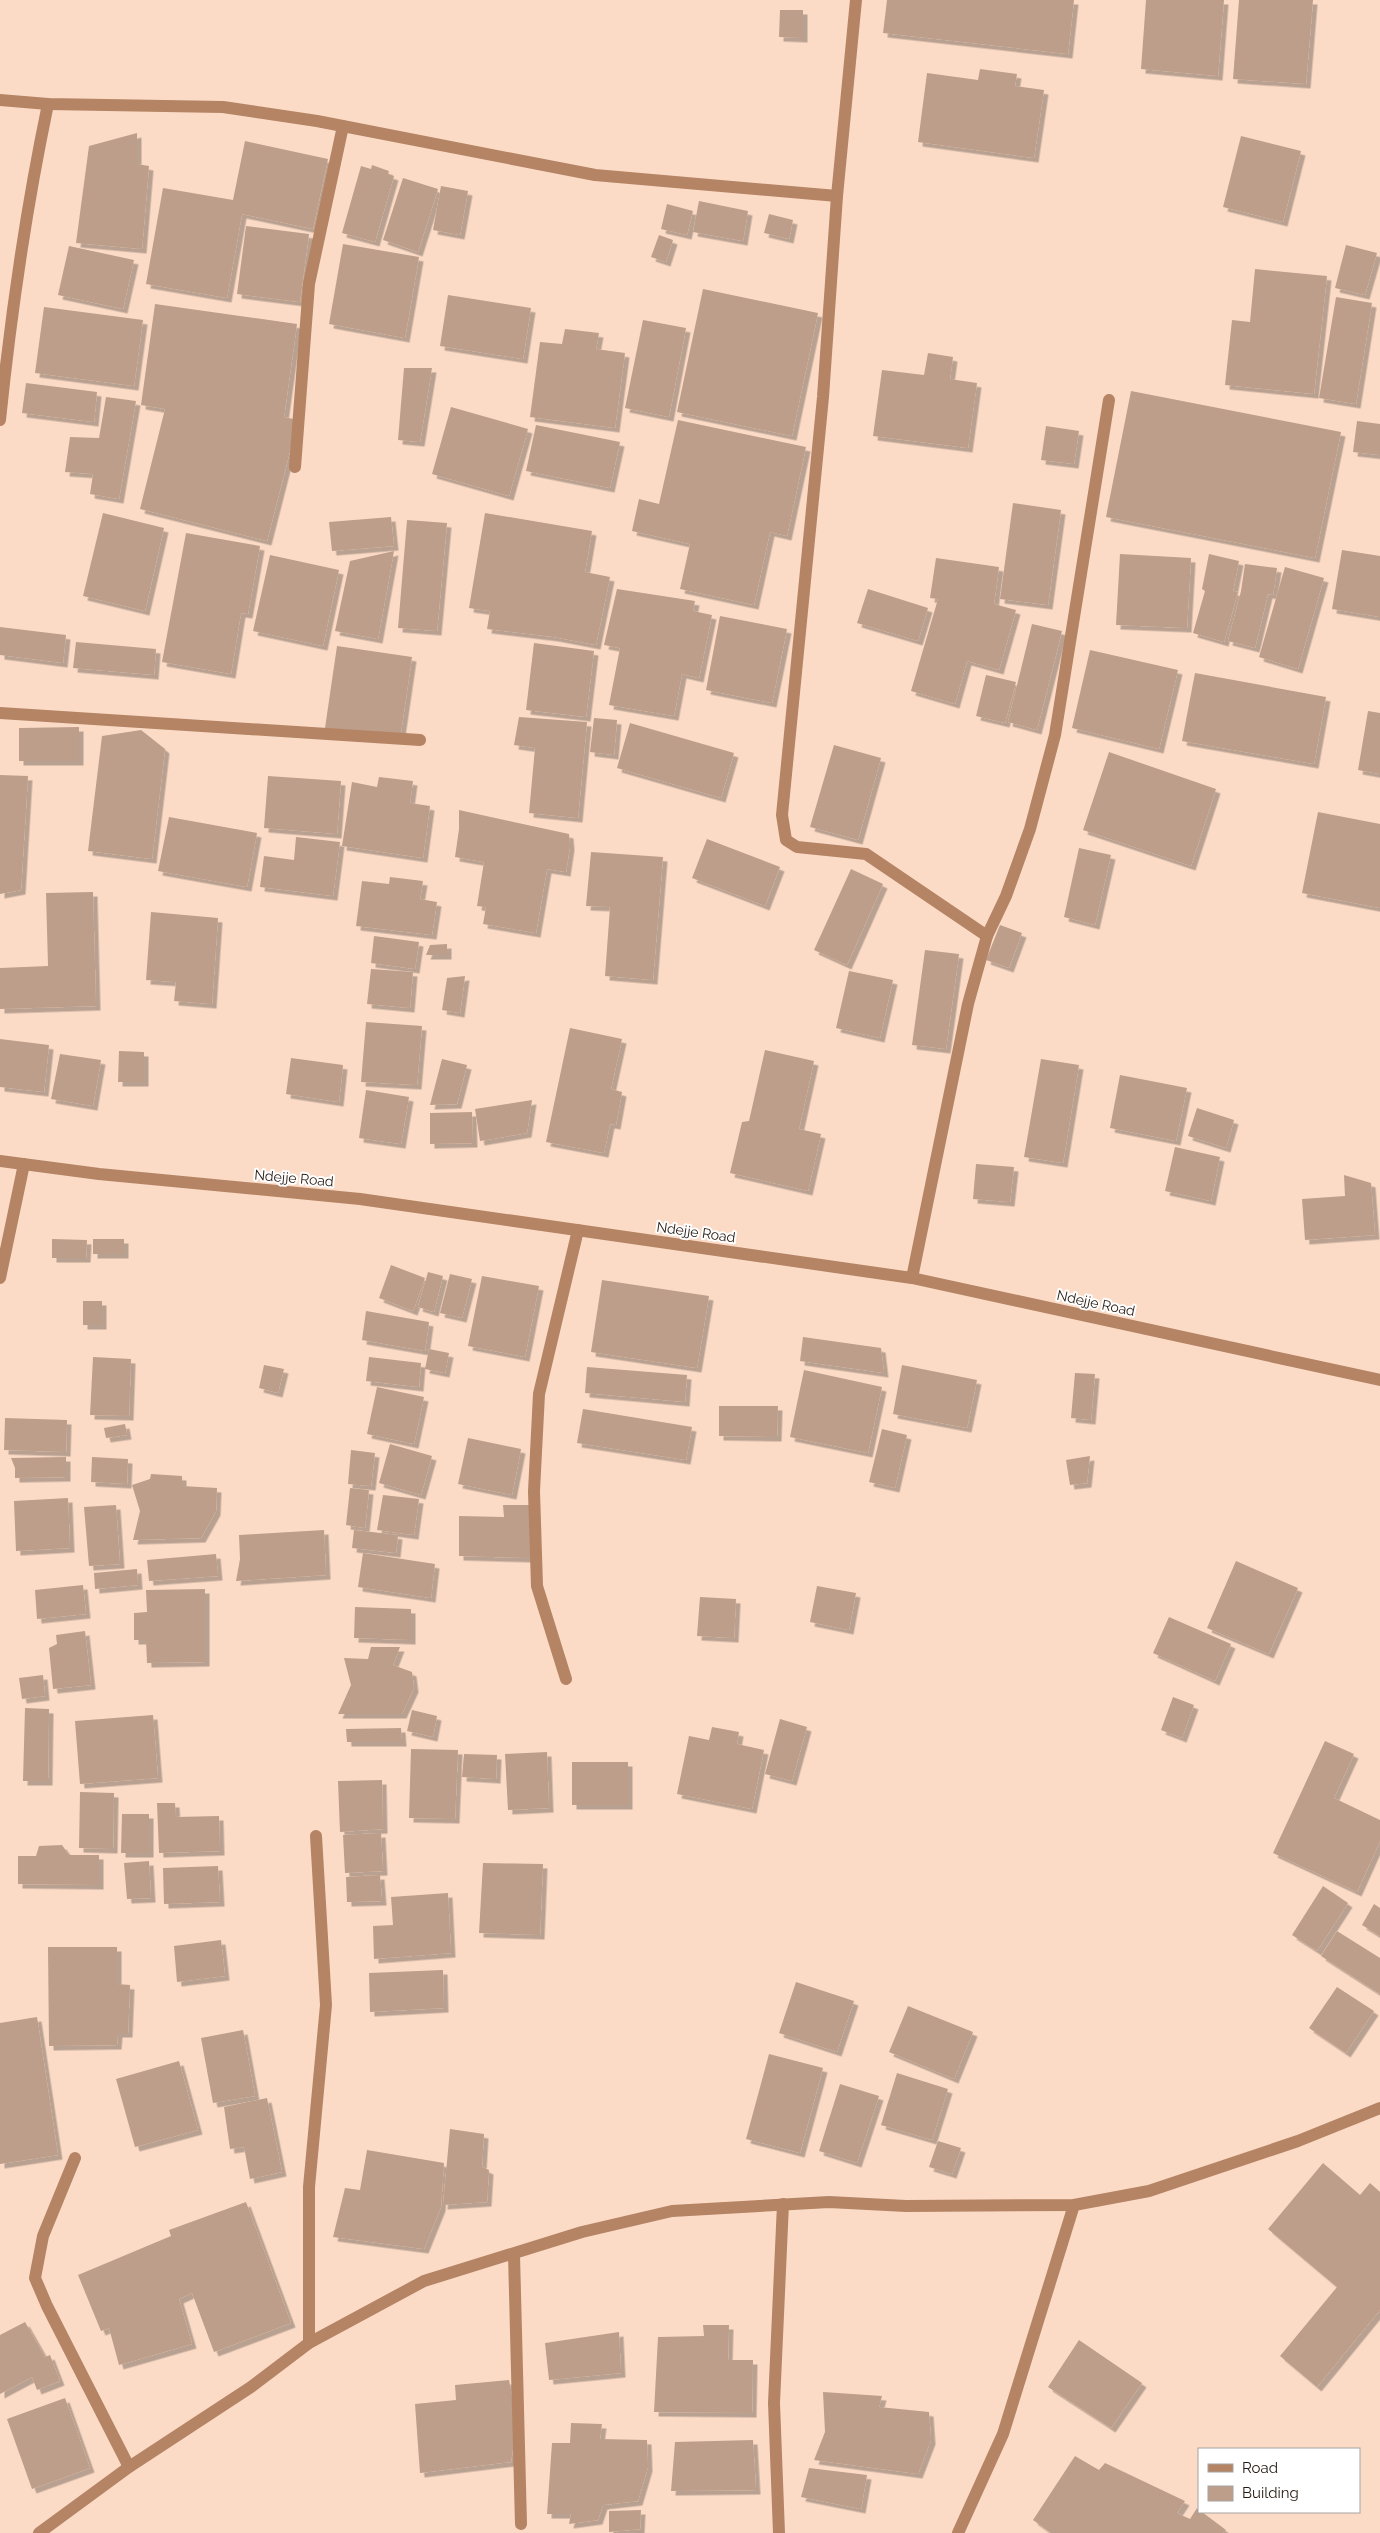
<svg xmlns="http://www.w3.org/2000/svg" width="1380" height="2533" viewBox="0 0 1380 2533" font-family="Raleway,sans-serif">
<defs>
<filter id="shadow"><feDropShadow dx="4.5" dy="4.5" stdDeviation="0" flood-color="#0004"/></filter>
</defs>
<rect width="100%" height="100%" fill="#fcdbc6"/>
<g fill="#bd9e8a" filter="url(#shadow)">
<polygon points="887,0 1074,0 1068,54 883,33"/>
<polygon points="1146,0 1224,0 1218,76 1141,69"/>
<polygon points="1239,0 1313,0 1306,84 1233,79"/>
<polygon points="780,10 803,10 803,38 779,37"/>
<polygon points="980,69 1017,74 1015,86 1044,90 1034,158 918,142 927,73 978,80"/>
<polygon points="137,133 137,164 149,166 142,249 76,243 89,146"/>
<polygon points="1241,136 1301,151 1283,222 1223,207"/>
<polygon points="245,141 328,159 313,229 242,214 227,298 146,284 163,188 233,200"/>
<polygon points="372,165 389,171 388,174 394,176 375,242 342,233 361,166 371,169"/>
<polygon points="403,178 438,189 418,252 383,240"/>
<polygon points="441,186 468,191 460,235 433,230"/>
<polygon points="699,201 748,211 743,241 693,232"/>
<polygon points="667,204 693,211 687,235 661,229"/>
<polygon points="769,214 793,220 789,239 764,233"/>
<polygon points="246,226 309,234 300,302 237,294"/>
<polygon points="659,235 673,240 666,262 651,257"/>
<polygon points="343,244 419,257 405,338 329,324"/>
<polygon points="1346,245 1377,253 1365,295 1335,288"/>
<polygon points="69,246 134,260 123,309 58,295"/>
<polygon points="1255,269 1327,276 1314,394 1225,385 1232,320 1250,322"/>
<polygon points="703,289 818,313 792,436 677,412"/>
<polygon points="448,295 531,308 523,359 440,346"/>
<polygon points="1336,297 1372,303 1356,404 1319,398"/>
<polygon points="155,304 297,324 284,417 298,420 267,541 140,509 165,409 141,405"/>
<polygon points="44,307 143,320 134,386 35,373"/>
<polygon points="643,320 686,328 669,417 625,408"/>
<polygon points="565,329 599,333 596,349 625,353 615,428 530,417 540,342 562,344"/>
<polygon points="928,353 953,357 950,379 977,383 968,448 873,436 882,370 924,375"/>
<polygon points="404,368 432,368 420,442 398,440"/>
<polygon points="26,383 97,392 94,422 22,413"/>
<polygon points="1131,391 1341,432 1315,558 1106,517"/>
<polygon points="106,397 136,401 119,499 90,494 93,474 65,472 70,437 99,438"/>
<polygon points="451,407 528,429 509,496 432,474"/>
<polygon points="678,420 806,447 787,536 770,532 754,605 680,589 690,544 632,531 639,499 659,504"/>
<polygon points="1357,421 1380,424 1380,455 1353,452"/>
<polygon points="536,425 620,442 610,488 526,471"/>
<polygon points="1046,426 1079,431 1074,464 1041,460"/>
<polygon points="1013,503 1061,510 1048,605 1000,599"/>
<polygon points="103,513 164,528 145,611 83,596"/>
<polygon points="485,513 592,531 585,572 610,577 596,645 554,637 487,629 490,611 469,608"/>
<polygon points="391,517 394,546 332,551 329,522"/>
<polygon points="407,520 447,523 437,631 398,628"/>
<polygon points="186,533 260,546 248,614 241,613 231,674 162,662"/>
<polygon points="1342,550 1380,556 1380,617 1332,609"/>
<polygon points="394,551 378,639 335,631 350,561"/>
<polygon points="1120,554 1191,558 1187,628 1116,625"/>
<polygon points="1209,554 1239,561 1233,591 1238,592 1224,642 1193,633 1205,591 1202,589"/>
<polygon points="270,555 339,570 323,646 253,631"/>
<polygon points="936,558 999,567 994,604 1016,610 999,670 967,661 955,704 911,691 938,599 930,598"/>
<polygon points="1245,564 1277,568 1273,595 1268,594 1255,648 1228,641 1241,591"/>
<polygon points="1285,567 1324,578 1298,669 1259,657"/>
<polygon points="617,589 695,601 693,611 712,615 699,678 682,674 674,716 609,705 620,648 604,645"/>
<polygon points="868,589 928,608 918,641 857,623"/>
<polygon points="720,616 787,629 772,703 706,690"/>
<polygon points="1032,624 1062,631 1037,730 1008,722"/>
<polygon points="0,627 66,635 63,663 0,655"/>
<polygon points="76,642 156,649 154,675 73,668"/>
<polygon points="534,643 594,651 586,717 526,710"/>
<polygon points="337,646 412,657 400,739 325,728"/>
<polygon points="1090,650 1178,670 1159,749 1072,728"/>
<polygon points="1195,673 1326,697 1314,764 1182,741"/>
<polygon points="986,675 1016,682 1005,723 976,716"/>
<polygon points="1368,711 1380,713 1380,774 1358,770"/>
<polygon points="519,717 587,722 578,818 529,813 535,748 514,745"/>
<polygon points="594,718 617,720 614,755 590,752"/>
<polygon points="630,723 734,753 721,798 617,768"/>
<polygon points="79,727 79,761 19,761 19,728"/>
<polygon points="141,730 165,749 152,859 88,851 102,736"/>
<polygon points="834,745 881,758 858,840 810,827"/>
<polygon points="1109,752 1216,789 1191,866 1083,830"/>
<polygon points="0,775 28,776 21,890 0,894"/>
<polygon points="268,776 341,781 337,834 264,828"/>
<polygon points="379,777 413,781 410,803 430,806 423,858 342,846 352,782 377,787"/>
<polygon points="459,810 569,834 570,846 566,872 547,869 536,933 483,924 486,907 477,906 484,862 455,857 459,829"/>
<polygon points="1318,812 1380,824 1380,908 1302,893"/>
<polygon points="169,817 257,833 247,887 158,871"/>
<polygon points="296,837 340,842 333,896 260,887 264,856 294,860"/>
<polygon points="707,839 780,867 765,906 692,878"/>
<polygon points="1079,848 1111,855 1095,925 1064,917"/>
<polygon points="591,852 663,857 653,980 605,976 610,907 586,906"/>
<polygon points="851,869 883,884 847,965 814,950"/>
<polygon points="390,877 423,881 420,899 437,902 432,935 356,926 362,881 389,884"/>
<polygon points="93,892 96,1006 0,1009 0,968 48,966 46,893"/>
<polygon points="151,912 218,918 212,1004 174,1001 176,982 146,980"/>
<polygon points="1000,925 1022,933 1009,968 986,960"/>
<polygon points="374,936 419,942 415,969 371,963"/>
<polygon points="447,944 447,955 426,955 430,945"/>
<polygon points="925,950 959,954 946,1049 912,1045"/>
<polygon points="371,969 413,972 410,1008 367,1004"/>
<polygon points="849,971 893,980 880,1038 836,1028"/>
<polygon points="465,976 460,1013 442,1010 447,978"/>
<polygon points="366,1022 422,1026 417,1085 361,1082"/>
<polygon points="570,1028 622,1039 611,1089 622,1092 616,1125 610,1124 604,1153 546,1142"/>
<polygon points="0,1039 49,1045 44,1092 0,1087"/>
<polygon points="765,1050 814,1061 799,1129 821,1134 808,1191 730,1173 742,1122 749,1121"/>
<polygon points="119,1051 144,1052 144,1082 118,1082"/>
<polygon points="60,1054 101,1060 93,1106 51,1099"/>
<polygon points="291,1058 343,1065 339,1102 286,1094"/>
<polygon points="442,1059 467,1065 457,1104 430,1105"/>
<polygon points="1041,1059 1079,1065 1063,1163 1024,1157"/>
<polygon points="1120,1075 1187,1088 1176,1141 1110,1128"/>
<polygon points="366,1090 409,1097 401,1144 359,1138"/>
<polygon points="532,1100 527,1133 480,1141 475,1109"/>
<polygon points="1197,1108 1234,1120 1226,1148 1188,1136"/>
<polygon points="472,1112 473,1143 430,1144 430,1113"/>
<polygon points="1175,1147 1220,1157 1211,1201 1165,1191"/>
<polygon points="976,1164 1014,1167 1010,1202 973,1199"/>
<polygon points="1344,1175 1371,1183 1375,1235 1305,1240 1302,1199 1345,1196"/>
<polygon points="52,1239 87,1240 86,1258 52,1258"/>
<rect x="93" y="1239" width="31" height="15"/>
<polygon points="391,1265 425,1278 413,1311 379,1298"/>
<polygon points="428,1272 443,1276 434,1312 418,1307"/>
<polygon points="450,1274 472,1279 462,1318 440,1313"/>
<polygon points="482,1276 539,1286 525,1357 468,1346"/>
<polygon points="602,1280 709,1296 697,1368 591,1352"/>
<rect x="83" y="1301" width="19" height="24"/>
<polygon points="366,1311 429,1322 425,1351 362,1340"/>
<polygon points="803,1337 881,1348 884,1373 800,1361"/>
<polygon points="429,1349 449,1353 445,1373 425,1369"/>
<polygon points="93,1357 131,1359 129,1416 90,1415"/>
<polygon points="369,1357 421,1363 419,1387 366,1381"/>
<polygon points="264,1365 284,1369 278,1393 259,1388"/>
<polygon points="902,1365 977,1380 967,1428 893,1414"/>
<polygon points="587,1367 687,1375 685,1402 585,1393"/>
<polygon points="804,1370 882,1387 868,1453 790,1437"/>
<polygon points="1075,1373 1095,1374 1091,1420 1071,1418"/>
<polygon points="377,1387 424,1397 414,1444 367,1434"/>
<polygon points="719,1406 778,1406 777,1437 719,1436"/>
<polygon points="583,1409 692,1427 686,1460 577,1443"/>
<polygon points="5,1418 67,1420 66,1452 4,1450"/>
<polygon points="125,1424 127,1435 106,1438 104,1428"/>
<polygon points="882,1429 907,1435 895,1488 869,1482"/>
<polygon points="468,1438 521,1449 512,1495 458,1484"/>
<polygon points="390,1444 432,1456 421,1495 379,1483"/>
<polygon points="351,1450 375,1453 371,1486 348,1484"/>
<polygon points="1090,1456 1087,1483 1070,1485 1066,1460"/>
<polygon points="66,1457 66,1477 15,1478 15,1468 11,1458"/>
<polygon points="92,1457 128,1459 127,1484 91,1482"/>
<polygon points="151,1474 182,1476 182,1486 217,1488 216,1511 201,1538 133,1540 140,1511 132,1485 150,1479"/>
<polygon points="350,1488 369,1490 365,1528 346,1525"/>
<polygon points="383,1495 419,1499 414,1535 377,1530"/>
<polygon points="68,1498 70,1548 16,1551 14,1501"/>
<polygon points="116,1505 120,1564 89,1566 84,1507"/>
<polygon points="503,1505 532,1505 530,1558 459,1556 459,1516 504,1517"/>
<polygon points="324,1530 326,1575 236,1581 240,1559 239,1535"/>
<polygon points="354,1530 398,1535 396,1553 352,1548"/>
<polygon points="363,1553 435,1564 431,1598 358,1587"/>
<polygon points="216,1554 218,1576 149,1581 147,1560"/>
<polygon points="1236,1561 1298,1588 1269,1654 1207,1628"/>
<polygon points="137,1569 138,1585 95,1589 94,1573"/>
<polygon points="83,1585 86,1614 37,1619 35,1590"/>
<polygon points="817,1586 856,1593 849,1630 810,1622"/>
<polygon points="205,1589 205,1662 147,1663 146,1640 134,1640 134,1613 147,1612 146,1590"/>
<polygon points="700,1597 736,1599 734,1638 697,1636"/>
<polygon points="355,1607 411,1609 411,1640 354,1638"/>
<polygon points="1169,1617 1231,1644 1215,1681 1153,1653"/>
<polygon points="85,1631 91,1685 53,1689 49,1648 57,1644 56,1635"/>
<polygon points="371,1647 400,1647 393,1665 412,1672 414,1688 402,1714 338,1714 351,1685 344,1658 368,1659"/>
<polygon points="43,1675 45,1696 22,1699 19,1678"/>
<polygon points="1173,1697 1194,1705 1182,1738 1161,1730"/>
<polygon points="25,1708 49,1709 48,1781 23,1781"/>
<polygon points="412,1710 437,1716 433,1737 407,1731"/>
<polygon points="153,1715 158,1778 80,1784 75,1721"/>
<polygon points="780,1719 807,1727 792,1781 765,1774"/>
<polygon points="712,1727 739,1732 737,1744 764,1750 752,1809 677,1794 689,1736 709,1740"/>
<polygon points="401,1728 402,1742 347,1742 346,1729"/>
<polygon points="1325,1741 1354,1754 1334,1798 1380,1820 1380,1841 1357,1892 1273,1853"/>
<polygon points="411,1749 458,1750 455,1819 409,1818"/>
<polygon points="547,1752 549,1808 508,1810 505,1754"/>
<polygon points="464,1754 497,1755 496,1779 462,1777"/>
<rect x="572" y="1762" width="56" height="43"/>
<polygon points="382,1780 383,1829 340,1832 338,1781"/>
<polygon points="80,1792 114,1793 113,1849 79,1848"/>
<polygon points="157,1803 175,1803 176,1817 219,1816 220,1851 159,1853"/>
<polygon points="122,1814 149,1814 149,1853 121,1853"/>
<polygon points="381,1833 383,1871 345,1873 343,1835"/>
<polygon points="62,1845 69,1855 99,1855 99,1885 18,1884 18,1856 36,1856 39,1846"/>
<polygon points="149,1861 151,1898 127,1899 124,1863"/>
<polygon points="483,1863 543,1864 540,1935 479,1933"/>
<polygon points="218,1866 220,1902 164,1904 163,1868"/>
<polygon points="380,1875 382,1901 347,1902 346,1877"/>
<polygon points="1323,1886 1348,1903 1317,1951 1292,1935"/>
<polygon points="448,1893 451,1953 374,1959 373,1926 393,1925 391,1897"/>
<polygon points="1374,1904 1380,1908 1380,1936 1362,1925"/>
<polygon points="1337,1931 1380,1958 1380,1994 1321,1956"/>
<polygon points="221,1940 225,1976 177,1982 174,1946"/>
<polygon points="48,1947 117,1947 117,1984 130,1985 128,2033 118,2033 117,2045 49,2046"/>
<polygon points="443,1970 444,2008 370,2012 369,1973"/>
<polygon points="796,1982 854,2001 837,2052 779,2033"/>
<polygon points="1337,1987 1374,2011 1346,2053 1309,2028"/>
<polygon points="908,2006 973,2032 954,2079 889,2052"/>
<polygon points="37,2017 58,2155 0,2164 0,2023"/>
<polygon points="243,2030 255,2096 213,2103 201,2038"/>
<polygon points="769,2054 823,2068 800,2153 746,2139"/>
<polygon points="179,2061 198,2130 135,2147 116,2079"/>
<polygon points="897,2073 948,2089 932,2140 881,2125"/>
<polygon points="840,2084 879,2096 857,2163 819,2151"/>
<polygon points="267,2098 282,2172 250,2179 244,2147 230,2149 224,2107"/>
<polygon points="450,2129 484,2134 482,2167 489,2170 487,2202 443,2205"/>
<polygon points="938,2141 961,2148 952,2174 929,2167"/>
<polygon points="367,2150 444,2163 441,2207 424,2249 333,2237 345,2188 360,2190"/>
<polygon points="1323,2163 1360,2195 1370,2183 1380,2192 1380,2310 1317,2387 1280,2356 1337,2287 1268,2229"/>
<polygon points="246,2202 291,2323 214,2352 192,2293 179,2299 192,2344 119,2365 109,2328 101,2331 78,2275 171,2236 169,2230"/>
<polygon points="25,2322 45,2357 50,2355 60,2381 37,2390 32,2377 0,2394 0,2335"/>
<polygon points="703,2325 729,2325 728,2360 753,2360 752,2413 654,2412 658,2337 704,2336"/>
<polygon points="619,2332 621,2373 549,2380 545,2343"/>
<polygon points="1079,2340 1142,2383 1111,2428 1048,2387"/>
<polygon points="509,2380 517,2423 511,2462 420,2473 415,2404 456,2400 455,2385"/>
<polygon points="823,2392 882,2396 879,2407 929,2412 931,2440 918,2474 814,2460 825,2432"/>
<polygon points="65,2398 90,2468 32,2489 7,2419"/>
<polygon points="571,2423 602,2424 600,2439 647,2440 648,2467 638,2501 603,2505 598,2520 569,2524 571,2514 547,2514 552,2443 570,2443"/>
<polygon points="753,2440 756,2490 671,2491 675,2442"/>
<polygon points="1075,2456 1099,2470 1105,2463 1185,2501 1177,2513 1190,2519 1197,2508 1199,2512 1202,2512 1226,2530 1223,2533 1051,2533 1033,2520"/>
<polygon points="809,2468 867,2475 861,2509 801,2497"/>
<polygon points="641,2510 640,2529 609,2532 609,2511"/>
</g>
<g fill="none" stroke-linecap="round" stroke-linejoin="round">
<g stroke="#b48465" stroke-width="12">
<polyline points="856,0 837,196 823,397 782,815 786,840 797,847 866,854 987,936"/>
<polyline points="0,100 48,104 223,107 317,121 595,175 837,196"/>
<path d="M0,420c11,-107 26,-211 48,-316"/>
<polyline points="295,467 309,284 343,126"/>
<polyline points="0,713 420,740"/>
<polyline points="0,1161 99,1174 360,1199 912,1278 1380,1380"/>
<polyline points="0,1278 24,1164"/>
<polyline points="912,1278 968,1004 987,936 1006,896 1030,829 1055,735 1109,400"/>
<polyline points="566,1679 537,1586 534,1491 539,1394 578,1230"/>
<polyline points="75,2158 43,2236 35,2278 47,2306 129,2467"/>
<polyline points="514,2255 521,2524"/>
<polyline points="309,2343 309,2187 326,2005 316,1836"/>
<polyline points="39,2533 129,2467 251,2387 309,2343 424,2281 582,2232 672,2211 829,2202 906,2206 1074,2205 1149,2191 1298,2141 1380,2108"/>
<polyline points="779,2533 774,2403 783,2204"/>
<polyline points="958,2533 1003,2434 1074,2205"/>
</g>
</g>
<g text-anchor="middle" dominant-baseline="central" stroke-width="4" stroke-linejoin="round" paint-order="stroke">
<g font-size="14" fill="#251a12" stroke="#fff">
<text transform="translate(294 1178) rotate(5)">Ndejje Road</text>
<text transform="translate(696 1232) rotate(8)">Ndejje Road</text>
<text transform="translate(1096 1303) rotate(12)">Ndejje Road</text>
</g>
</g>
<rect x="1198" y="2448" width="162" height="65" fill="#ffffff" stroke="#a8a3a0"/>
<rect x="1208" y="2464" width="25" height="8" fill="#b48465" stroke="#a8a3a0"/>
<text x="1242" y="2473" font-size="15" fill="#251a12">Road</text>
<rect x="1208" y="2486" width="25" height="15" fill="#bd9e8a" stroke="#a8a3a0"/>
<text x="1242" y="2498" font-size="15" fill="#251a12">Building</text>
</svg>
